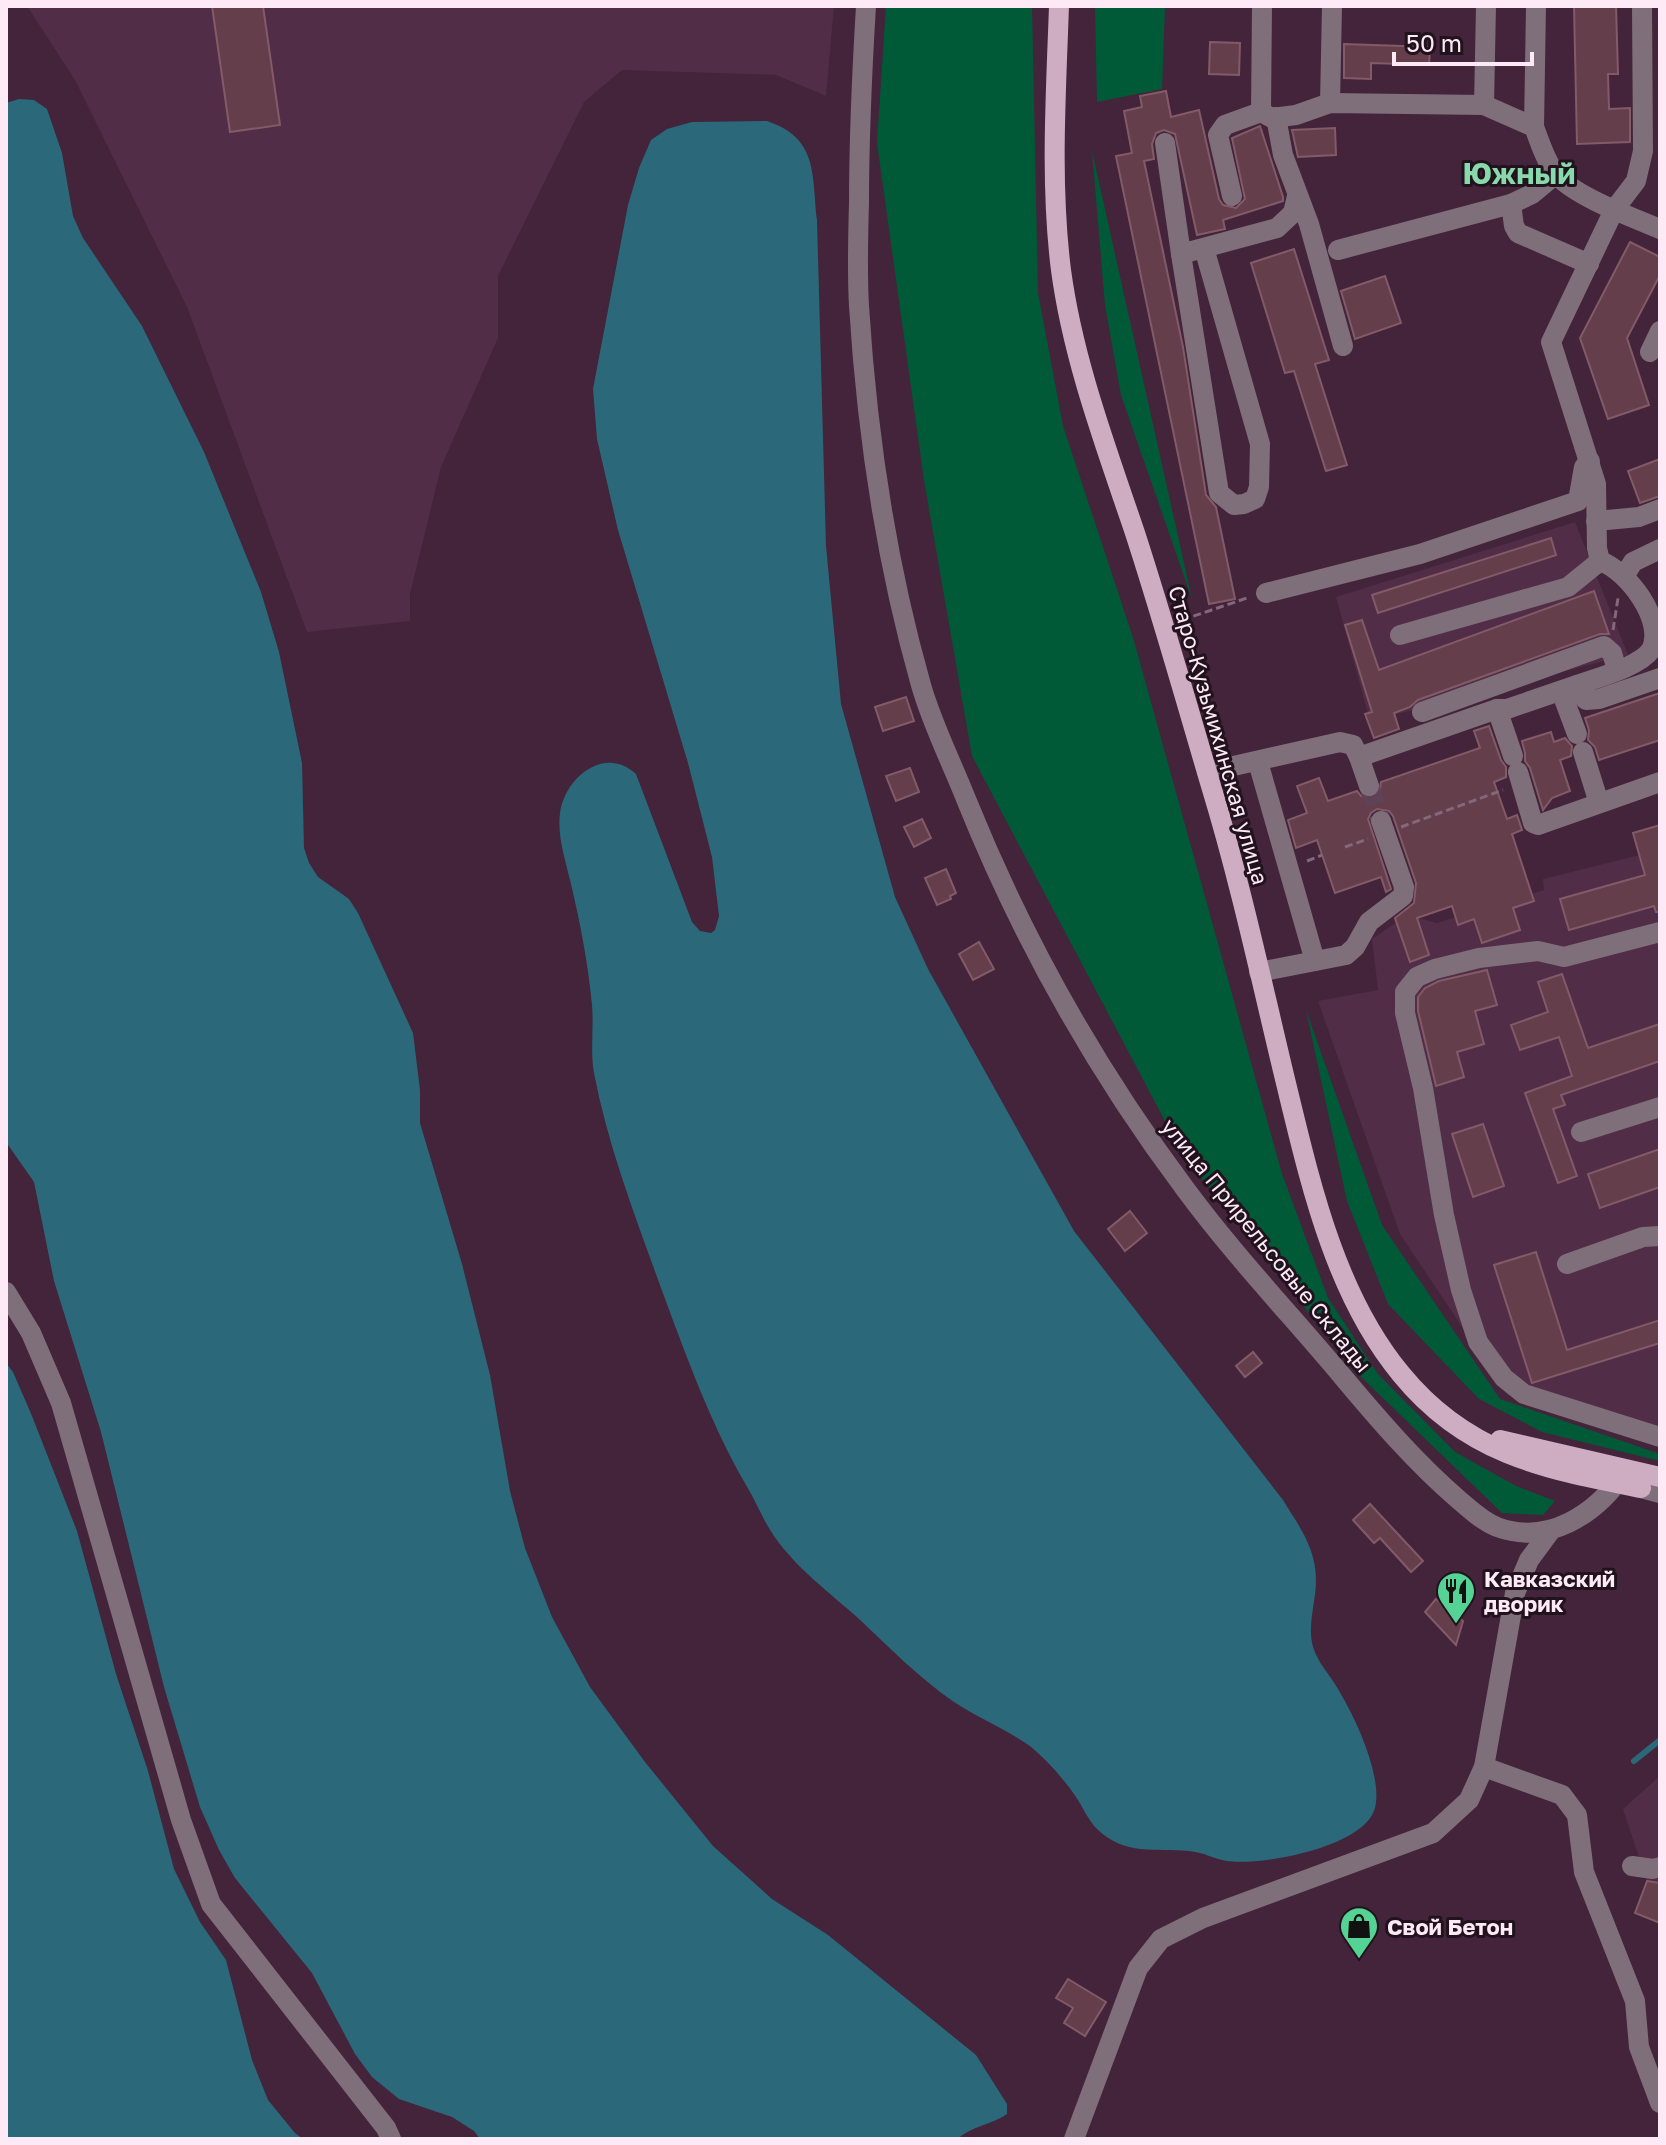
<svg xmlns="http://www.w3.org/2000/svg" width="1666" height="2145" viewBox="0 0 1666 2145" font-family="'Golos Text',sans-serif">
<rect width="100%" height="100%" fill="#43243a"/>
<g fill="#512d47">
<polygon points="27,6 834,6 826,96 776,75 622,70 584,102 498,276 498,338 441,467 410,594 410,621 307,632 187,307 75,80"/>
<polygon points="1575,522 1628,655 1370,721 1336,597"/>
<polygon points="1660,850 1660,1447 1507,1394 1400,1234 1318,1001 1378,990 1372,939 1407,915 1437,923 1544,890 1543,879"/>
<polygon points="1660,1776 1660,1921 1623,1809"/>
</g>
<g fill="#005a38">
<polygon points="886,6 1032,6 1038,293 1063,426 1134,641 1282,1174 1328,1298 1378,1374 1455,1452 1516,1486 1555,1501 1543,1515 1502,1513 1357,1373 1183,1155 972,756 924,480 877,143"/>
<polygon points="1095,6 1165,6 1162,89 1097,102"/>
<polygon points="1092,151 1192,599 1121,395 1105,305"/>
<polygon points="1306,1010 1382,1225 1500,1399 1660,1454 1660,1461 1542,1432 1479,1399 1388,1304 1347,1201"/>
</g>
<g fill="#2b6879">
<path d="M19,99l15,1 13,9 15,44 11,63 10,22 59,88 62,126 57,140 18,60 23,111 2,85 5,15 9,14 31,22 9,14 55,120 7,57v33l42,141 28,111 20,116 15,57 27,69 38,70 55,75 68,84 59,53 56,36 148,120 31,49v10c-16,11 -35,12 -50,25h-477l-6,-8 -22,-14 -53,-18 -27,-22 -17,-23 -43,-81 -77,-95 -16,-28 -19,-43 -36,-120 -63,-255 -47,-151 -20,-99 -28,-40v-1039z"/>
<path d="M767,121c51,17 45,53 50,99l9,326 15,158 54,193 33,72 146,262 209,269c16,26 33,48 33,80 0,22 -9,45 -3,67 5,16 17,28 25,42 17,28 45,87 37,119 -10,39 -113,58 -148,53 -13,-2 -24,-9 -38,-10 -34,-3 -64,5 -92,-22 -9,-9 -14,-22 -21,-32 -13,-19 -29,-37 -46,-51 -24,-17 -52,-28 -76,-44 -35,-24 -65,-55 -96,-84 -28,-25 -62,-50 -84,-82 -11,-16 -18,-35 -28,-51 -36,-62 -60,-130 -85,-197 -25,-70 -53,-141 -67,-215 -4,-22 0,-45 -2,-68 -4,-42 -12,-84 -22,-125 -5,-21 -13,-45 -10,-67 5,-36 45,-68 76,-39l56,148 8,9 11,2 4,-3 4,-14 -7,-59 -24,-94 -70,-233 -21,-91 -4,-50 35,-184 11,-37 12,-28 16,-11 25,-7z"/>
<polygon points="6,1363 13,1372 32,1416 77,1531 116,1674 148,1771 174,1869 200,1922 226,1960 252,2060 268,2100 295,2133 303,2139 6,2139"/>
</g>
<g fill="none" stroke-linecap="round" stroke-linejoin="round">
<polyline stroke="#2b6879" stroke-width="6" points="1634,1761 1660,1740"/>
</g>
<g fill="#643e4a" stroke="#835a67" stroke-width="2">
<polygon points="212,6 263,6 280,125 230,132"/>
<polygon points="1574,6 1616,6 1618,74 1608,74 1609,109 1630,108 1630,142 1577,144"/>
<polygon points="1210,42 1240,43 1239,75 1209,74"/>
<polygon points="1344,44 1430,47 1429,65 1371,63 1371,79 1344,78"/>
<polygon points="1166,91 1171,117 1199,110 1219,199 1223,205 1236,208 1245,199 1232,138 1260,126 1283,197 1283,201 1223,220 1225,229 1197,235 1175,134 1164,130 1156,133 1152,144 1154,159 1144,161 1183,347 1206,495 1216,507 1235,599 1209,604 1116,156 1132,153 1124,111 1142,107 1140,96"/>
<polygon points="1335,128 1336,155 1298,157 1292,130"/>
<polygon points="1630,242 1660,257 1660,275 1627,338 1649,405 1608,419 1580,338"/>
<polygon points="1294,249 1329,360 1315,364 1347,465 1326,471 1294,371 1285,373 1251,263"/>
<polygon points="1385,276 1401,323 1355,339 1341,291"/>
<polygon points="1660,459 1660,496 1640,503 1628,471"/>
<polygon points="1551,538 1556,555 1378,613 1372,595"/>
<polygon points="1594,591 1609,634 1600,634 1418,700 1410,707 1394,713 1399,729 1374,738 1365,714 1372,712 1345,625 1362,620 1379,670"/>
<polygon points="1660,693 1660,740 1599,760 1595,747 1588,740 1589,730 1585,718"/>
<polygon points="906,697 914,721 883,731 875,707"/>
<polygon points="1489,726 1501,760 1506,767 1506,777 1494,782 1507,819 1517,815 1522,830 1512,834 1534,901 1513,908 1520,930 1482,943 1474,919 1458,925 1452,906 1417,918 1429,955 1410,962 1395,918 1414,903 1416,883 1393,816 1389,811 1377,809 1371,813 1368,819 1391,889 1386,892 1381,877 1335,893 1317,840 1296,848 1288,820 1307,813 1297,786 1319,778 1328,801 1357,791 1361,796 1372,798 1379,794 1381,782 1480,748 1474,731"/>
<polygon points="1551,732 1554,742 1565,738 1572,746 1571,756 1560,760 1570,791 1552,798 1543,810 1530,768 1525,761 1525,753 1522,741"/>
<polygon points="910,768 919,792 896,801 886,776"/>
<polygon points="922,819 931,838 914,847 904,827"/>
<polygon points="1660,825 1660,912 1656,912 1654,906 1569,930 1560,899 1645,875 1633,833"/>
<polygon points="946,869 956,893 950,896 951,899 937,905 925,878"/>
<polygon points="979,942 994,969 973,980 959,954"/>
<polygon points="1487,970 1497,1005 1475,1011 1484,1044 1457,1052 1464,1077 1436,1086 1418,1011 1418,997 1425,988 1439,981"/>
<polygon points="1562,974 1588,1048 1660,1024 1660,1061 1561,1095 1565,1105 1553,1109 1577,1176 1558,1183 1525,1093 1572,1076 1559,1037 1520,1050 1511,1025 1548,1012 1538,982"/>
<polygon points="1483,1124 1504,1186 1473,1197 1452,1134"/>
<polygon points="1660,1149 1660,1187 1600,1208 1588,1174"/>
<polygon points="1130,1211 1147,1233 1125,1251 1108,1229"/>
<polygon points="1536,1252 1567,1350 1660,1320 1660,1343 1532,1383 1494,1265"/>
<polygon points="1253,1352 1262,1363 1245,1377 1236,1366"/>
<polygon points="1370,1504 1423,1561 1411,1572 1380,1538 1374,1543 1353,1520"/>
<polygon points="1436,1599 1463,1621 1456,1645 1425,1612"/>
<polygon points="1647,1881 1660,1883 1660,1923 1635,1913"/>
<polygon points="1068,1979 1106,2002 1085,2036 1064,2023 1073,2008 1056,1998"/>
</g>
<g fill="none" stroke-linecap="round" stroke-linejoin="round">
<polyline stroke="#5f4256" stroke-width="20" stroke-dasharray="20 10" stroke-linecap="butt" points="1369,786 1381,821"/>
<g stroke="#83677a" stroke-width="3" stroke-dasharray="8 4" stroke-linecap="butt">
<polyline points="1182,620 1247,598"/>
<polyline points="1613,630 1618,598"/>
<polyline points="1401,827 1503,790"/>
<polyline points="1345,847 1368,839"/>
<polyline points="1307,861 1322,855"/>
</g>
<g stroke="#7f6f7a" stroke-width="20">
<path d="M866,6c-4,66 -7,131 -7,197 -1,34 -2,69 0,103 8,128 27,256 62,379 11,39 30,76 45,114 56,139 130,271 220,391 48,65 105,125 157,187 36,43 73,86 116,123 12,10 23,21 38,27 51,19 99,-13 127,-54"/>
<path d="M1262,6l-1,106 11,6 24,-3 34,-12 154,2 50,22c6,15 11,33 21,46 18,23 77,44 105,56"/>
<polyline points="1330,103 1332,6"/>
<polyline points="1484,105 1486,6"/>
<polyline points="1276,117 1283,155 1309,224 1343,346"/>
<polyline points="1534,127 1536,6"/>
<polyline points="1165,143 1181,254 1277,228 1293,213 1297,196"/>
<polyline points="1232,196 1218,135 1225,125 1261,112"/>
<polyline points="1511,204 1514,226 1518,233 1589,264"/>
<polyline points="1338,250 1511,204 1532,194 1556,174"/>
<polyline points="1181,254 1219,493 1234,505 1244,504 1255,499 1259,487 1260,444 1204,248"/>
<polyline points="1650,352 1660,331"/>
<polyline points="1596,521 1639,517 1660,509"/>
<polyline points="1625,575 1633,562 1660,549"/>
<polyline points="1266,593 1420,554 1578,501 1584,467 1590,461"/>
<polyline points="1400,635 1568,587 1600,561"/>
<path d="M1577,685c19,-7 62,-18 74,-35 15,-29 -24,-80 -51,-89l-3,-13 -1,-64 -45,-142 63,-132 22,-29 7,-30 -1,-145"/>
<polyline points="1561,691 1577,734"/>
<polyline points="1497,709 1513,756"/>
<polyline points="1422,712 1604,646 1612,653 1617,670"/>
<polyline points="1583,752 1599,803"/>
<polyline points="1359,757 1369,786"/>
<polyline points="1258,762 1315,961"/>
<polyline points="1207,772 1340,742 1353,745 1359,757 1497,709 1507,709 1577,685 1580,694 1586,700 1599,699 1660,678"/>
<polyline points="1518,772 1533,823 1538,825 1660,782"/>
<polyline points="1660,932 1564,957 1538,951 1479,958 1435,969 1417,977 1405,992 1405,1013 1423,1088 1444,1215 1461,1290 1478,1342 1504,1378 1524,1394 1660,1437"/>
<polyline points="1259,972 1346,955 1355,947 1369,922 1403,896 1404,887 1381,821"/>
<polyline points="1581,1132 1660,1107"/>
<polyline points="1567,1264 1643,1237 1660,1236"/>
<polyline points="6,1292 31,1333 61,1403 181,1820 211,1904 386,2128 391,2139"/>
<polyline points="1641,1488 1660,1493"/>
<polyline points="1484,1767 1562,1795 1577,1815 1584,1872 1635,2001 1639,2047 1660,2103"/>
<polyline points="1632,1866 1653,1869 1660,1867"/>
<polyline points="1074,2139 1138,1968 1161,1939 1203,1918 1433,1833 1469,1800 1484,1767 1515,1593 1529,1560 1551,1530"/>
</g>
<g stroke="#ceadc3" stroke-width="20">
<path d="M1059,6c-3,87 -9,177 2,264 12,90 45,177 74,263 27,83 51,168 76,253 29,95 50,193 73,289 25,102 49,217 117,299 66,81 144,95 240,114"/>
<polyline points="1500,1440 1660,1477"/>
</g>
</g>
<defs>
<symbol id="restaurant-pin" viewBox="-11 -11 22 30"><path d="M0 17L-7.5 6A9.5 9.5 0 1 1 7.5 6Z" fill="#54d395" stroke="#21131d"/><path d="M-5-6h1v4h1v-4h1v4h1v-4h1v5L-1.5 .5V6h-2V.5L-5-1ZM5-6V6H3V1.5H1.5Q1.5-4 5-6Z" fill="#111"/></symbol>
<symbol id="shop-pin" viewBox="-11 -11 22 30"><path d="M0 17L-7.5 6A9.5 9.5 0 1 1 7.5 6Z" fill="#54d395" stroke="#21131d"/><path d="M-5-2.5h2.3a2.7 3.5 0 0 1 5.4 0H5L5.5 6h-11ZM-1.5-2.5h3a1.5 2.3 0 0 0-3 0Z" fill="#111"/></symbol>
</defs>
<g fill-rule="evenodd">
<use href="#restaurant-pin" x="1434" y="1569" width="44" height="60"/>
<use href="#shop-pin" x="1337" y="1904" width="44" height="60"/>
</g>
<g text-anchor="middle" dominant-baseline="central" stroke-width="6" stroke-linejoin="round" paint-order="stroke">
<g font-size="22" fill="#fee9f6" stroke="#21131d">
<text transform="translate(1219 735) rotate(74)">Старо-Кузьмихинская улица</text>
<text transform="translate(1267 1245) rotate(51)">улица Прирельсовые Склады</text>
</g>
<g font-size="22" font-weight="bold" fill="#fee9f6" stroke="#21131d" text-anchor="start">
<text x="1484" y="1578">Кавказский<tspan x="1484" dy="25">дворик</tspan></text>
<text x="1387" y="1926">Свой Бетон</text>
</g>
<g font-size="30" font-weight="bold" fill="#89d9ad" stroke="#21131d">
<text x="1519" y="173">Южный</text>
</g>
</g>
<rect width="1666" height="2145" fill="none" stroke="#fee9f6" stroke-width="16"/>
<path d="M1394 52v12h138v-12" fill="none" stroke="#fee9f6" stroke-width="4"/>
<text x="1406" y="52" font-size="24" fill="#fee9f6" stroke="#21131d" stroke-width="6" paint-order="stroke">50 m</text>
</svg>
